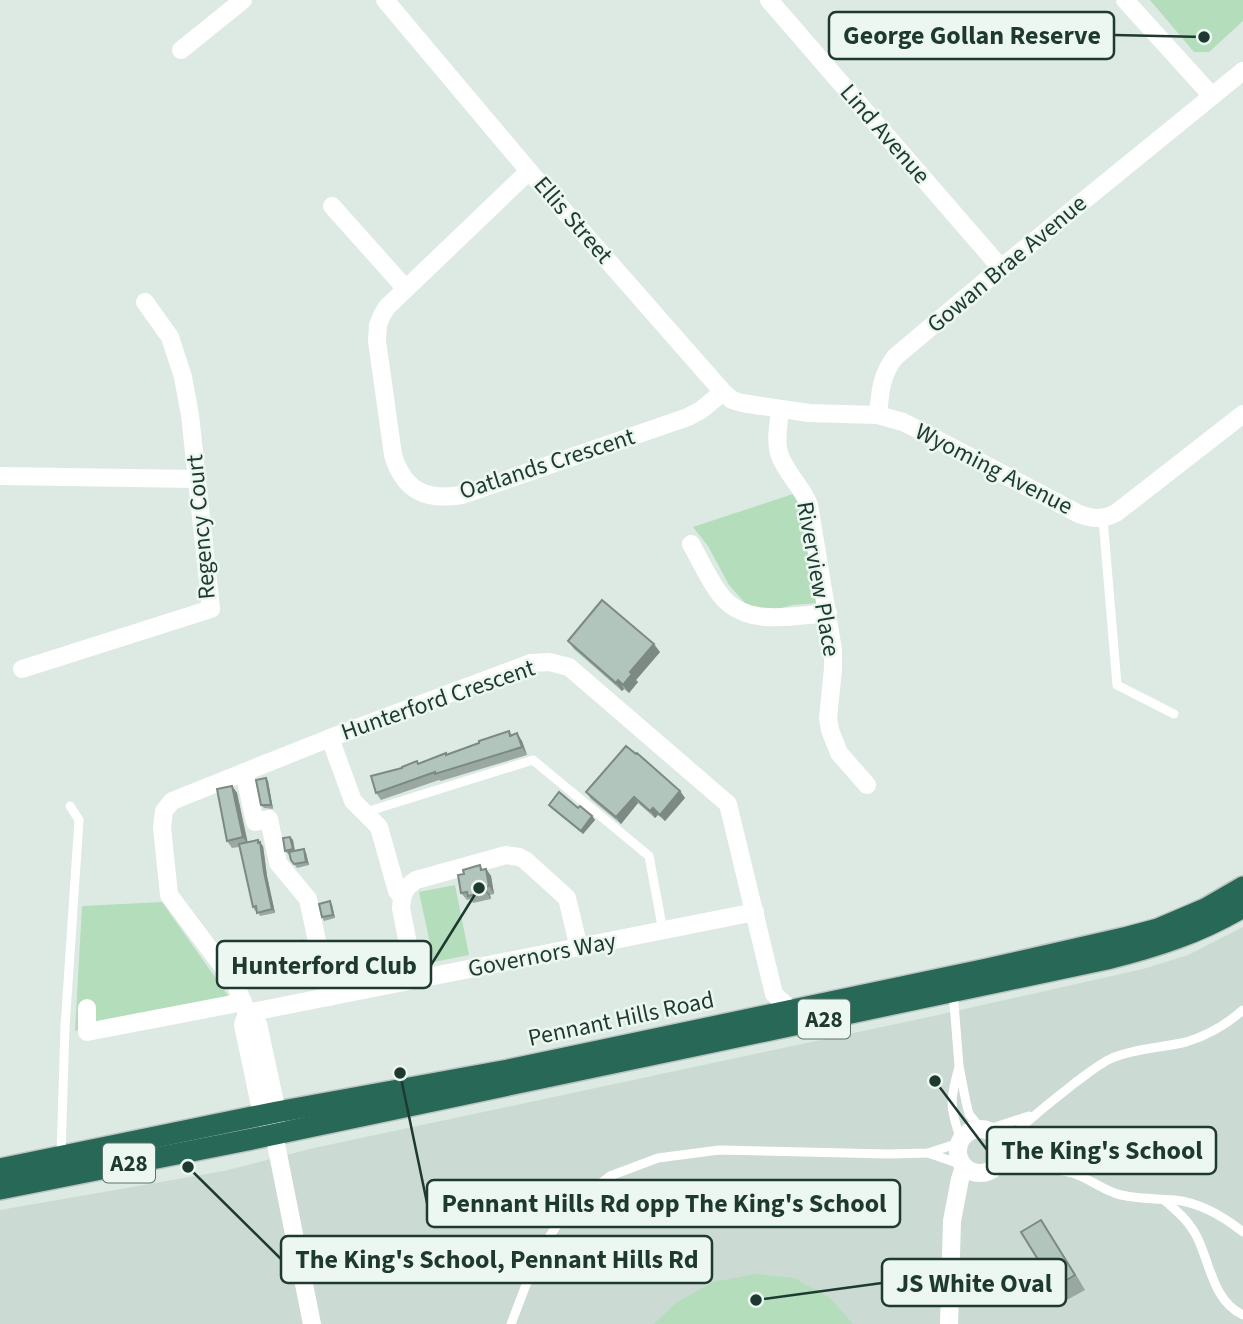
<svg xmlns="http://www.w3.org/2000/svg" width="1243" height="1324" viewBox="0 0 1243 1324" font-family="'Source Sans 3',sans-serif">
<rect width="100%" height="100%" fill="#ddeae3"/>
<polygon fill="#cbdad2" points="1243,927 1243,1324 0,1324 0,1210 224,1171 314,1148 938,1015 1143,969 1188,955"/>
<g fill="#b4ddbc">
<polygon points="1150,0 1243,0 1243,21 1209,52 1194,52"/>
<polygon points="793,494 798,502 818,603 793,605 766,612 745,603 729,585 708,546 693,527"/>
<polygon points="455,885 469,955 434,962 419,892"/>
<polygon points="162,902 229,997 75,1031 82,906"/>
<polygon points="756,1274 794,1278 830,1298 853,1324 654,1324 677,1302 713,1282"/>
</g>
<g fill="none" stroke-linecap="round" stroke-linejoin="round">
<defs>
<g id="highway">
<polyline points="0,1169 277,1112 508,1070 987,969 1128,937 1158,929 1205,909 1243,887"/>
<path d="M0,1189l257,-51 850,-179c49,-12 92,-26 136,-52"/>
</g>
</defs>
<use href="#highway" stroke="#bcc4c1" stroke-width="24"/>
<g stroke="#fff" stroke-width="9">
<polyline points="1103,519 1117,685 1174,714"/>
<polyline points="366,812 533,760 649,856 663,931"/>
<polyline points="953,991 959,1066 966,1102 969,1114 981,1129"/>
<path d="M959,1067c-9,32 -10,41 2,72"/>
<polyline points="986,1130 1029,1116"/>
<path d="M1001,1145c24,-22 49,-43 75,-63 11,-8 23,-18 36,-24 24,-10 49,-10 74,-16 20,-6 41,-18 57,-32"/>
<polyline points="928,1153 963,1165"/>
<polyline points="61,1155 65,1027 79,820 70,806"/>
<path d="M997,1163c25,7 50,3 75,10 17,5 32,18 49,22 18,4 36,4 54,5 26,3 48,16 68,32"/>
<path d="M1164,1200c13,11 25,21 33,37 13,26 16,64 46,78"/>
<polyline points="511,1324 537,1256 568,1208 610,1176 658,1158 719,1150 888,1154 928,1153 959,1143"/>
</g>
<g stroke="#fff" stroke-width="18">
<path d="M385,0l144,171 194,221 9,8 10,3 67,10 69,2 25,7 12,6 164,86c14,5 23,6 37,-1l127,-99"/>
<polyline points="769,0 1001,268"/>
<polyline points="1125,0 1212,96"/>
<polyline points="181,50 243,0"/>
<path d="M529,171l-142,136 -5,8 -4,10 -1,16 16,114c11,36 33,46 69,40l226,-78 13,-7 22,-18"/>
<polyline points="332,206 406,289"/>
<path d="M780,409c-1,14 -5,30 -1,44 6,20 23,33 30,52l24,145v19l-5,49 2,12 9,23 28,32"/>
<path d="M878,415c2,-22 3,-40 17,-58l106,-89 242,-197"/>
<polyline points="0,476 197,479"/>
<path d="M691,544c9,16 17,34 28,49 25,35 72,23 109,20"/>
<polyline points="22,669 211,609 190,415 183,377 170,337 145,302"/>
<polyline points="330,738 353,801 379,827 397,891 402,897"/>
<polyline points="244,772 255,822 269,819 278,863 308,899 329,997"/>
<path d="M415,980l-14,-72c1,-14 4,-21 15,-28l90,-25 13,2 6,3 42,38 12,50"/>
<polyline points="87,1008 87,1032 243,1002"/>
<polyline points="247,1013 755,912"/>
<polyline points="247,1013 243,1025 262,1115 268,1124"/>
<circle cx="980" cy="1151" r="22"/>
<polyline points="312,1324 274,1134 277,1112 258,1024 247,1013 235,983 169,895 162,827 164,811 172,801 330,738 531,663 549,662 569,667 728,804 774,994 791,1010"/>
<polyline points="949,1324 952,1221 960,1179 964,1167"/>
</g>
<use href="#highway" stroke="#286856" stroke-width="21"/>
</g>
<g fill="#99a9a2">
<polygon points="568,641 660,652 636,680 638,682 629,693 624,689 622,691 574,649"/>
<polygon points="509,731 512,735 522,741 527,755 441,781 439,780 381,800 376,793 419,763 447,755"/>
<polygon points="266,778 268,781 273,809 264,808 261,805"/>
<polygon points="232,786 237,793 248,843 259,843 263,846 267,876 275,913 260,916 257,910 255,911 253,907 239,847 232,848 227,841"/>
<polygon points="680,791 685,798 665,821 658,815 655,818 638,803 621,824 591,799 586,792"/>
<polygon points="549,805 578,808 592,816 595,820 583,834 551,808"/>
<polygon points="290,837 293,840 295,851 304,849 306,853 309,865 297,868 291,860 289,854 288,854 285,851"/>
<polygon points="480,865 483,870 486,869 491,876 494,894 490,895 491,899 473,903 471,899 467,900 461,893 464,874"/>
<polygon points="330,901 332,905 335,918 324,921 322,917"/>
<polygon points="306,944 315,986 303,988 300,985"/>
<polygon points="342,959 344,963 348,980 337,982 335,978"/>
<polygon points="1041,1220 1085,1290 1065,1301 1055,1287"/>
</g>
<g fill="#7d8a84">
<polygon points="654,644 660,652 636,680 638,682 629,693 623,685 630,672"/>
<polygon points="618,680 624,689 622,691 616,683"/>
<polygon points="517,733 522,741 527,755 522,747"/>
<polygon points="266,778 268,781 273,809 271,805"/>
<polygon points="232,786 237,793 248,845 243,837"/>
<polygon points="680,791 685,798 665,821 660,815"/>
<polygon points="634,797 638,803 621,824 616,817"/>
<polygon points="653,808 658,815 655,818 650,811"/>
<polygon points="592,816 595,820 583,834 581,831"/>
<polygon points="290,837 293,840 295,853 293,849"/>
<polygon points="258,840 263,846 267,876 275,913 272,909"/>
<polygon points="304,849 306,853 309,865 306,862"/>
<polygon points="486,869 491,876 494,894 489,886"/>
<polygon points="485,887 490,895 491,899 486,892"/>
<polygon points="330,901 332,905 335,918 333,915"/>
<polygon points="303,941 306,944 315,986 312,982"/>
<polygon points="342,959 344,963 348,980 345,976"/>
<polygon points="1041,1220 1051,1235 1085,1290 1075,1275"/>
</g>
<g fill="#b2c5bc" stroke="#7d8a84" stroke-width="2">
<polygon points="602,600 654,644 630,672 632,674 623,685 618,680 616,683 568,641"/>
<polygon points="509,731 510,736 517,733 522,747 435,774 435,772 376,793 371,776 402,768 402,767 417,761 418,764 446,753 446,755 479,743 479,741"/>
<polygon points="626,746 636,754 637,753 680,791 660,815 653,808 650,811 634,797 616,817 586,792"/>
<polygon points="266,778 271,805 261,805 256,780"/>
<polygon points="232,786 243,837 227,841 217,789"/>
<polygon points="559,792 578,808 580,806 592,816 581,831 549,805"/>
<polygon points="290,837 293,849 285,851 283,838"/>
<polygon points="258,840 258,843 260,842 264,872 272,909 257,913 256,906 253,907 239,844"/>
<polygon points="304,849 306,862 294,864 291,860 289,852"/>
<polygon points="480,865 481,870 486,869 489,886 485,887 486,892 468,896 467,892 461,893 458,875 464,874 463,870"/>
<polygon points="330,901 333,915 322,917 319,904"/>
<polygon points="303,941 312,982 300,985 290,943"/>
<polygon points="1041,1220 1075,1275 1055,1287 1021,1232"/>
</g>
<g text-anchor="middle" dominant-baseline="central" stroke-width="5" stroke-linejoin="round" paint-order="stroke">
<g fill="#edf7f1" stroke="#5c736a" stroke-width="2">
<rect x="798" y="999.5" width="52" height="39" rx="5"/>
<rect x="103" y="1143.5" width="52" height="39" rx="5"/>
</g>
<g font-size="23" font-weight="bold" fill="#1e3a30">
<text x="824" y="1019">A28</text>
<text x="129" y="1163">A28</text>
</g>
<g font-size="24" fill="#1e3a30" stroke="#edf7f1">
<text transform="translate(885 134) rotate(49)">Lind Avenue</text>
<text transform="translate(573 220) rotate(49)">Ellis Street</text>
<text transform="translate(1007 264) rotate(-40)">Gowan Brae Avenue</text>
<text transform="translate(547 464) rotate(-18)">Oatlands Crescent</text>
<text transform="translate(994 469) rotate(27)">Wyoming Avenue</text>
<text transform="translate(201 527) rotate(-95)">Regency Court</text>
<text transform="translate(818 579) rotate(80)">Riverview Place</text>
<text transform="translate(438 700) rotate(-19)">Hunterford Crescent</text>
<text transform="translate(542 955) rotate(-11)">Governors Way</text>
<text transform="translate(621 1019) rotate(-12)">Pennant Hills Road</text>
</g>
</g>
<path fill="none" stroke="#1e3a30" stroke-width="2.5" d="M1204 37L1114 35M479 888L431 965M935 1081L987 1150M400 1073L427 1203M188 1167L281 1259M756 1300L882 1283"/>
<g fill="#1e3a30" stroke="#edf7f1" stroke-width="2.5">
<circle cx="1204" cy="37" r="7"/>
<circle cx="479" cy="888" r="7"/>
<circle cx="935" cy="1081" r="7"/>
<circle cx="400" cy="1073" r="7"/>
<circle cx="188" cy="1167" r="7"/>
<circle cx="756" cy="1300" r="7"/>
</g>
<g fill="#edf7f1" stroke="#1e3a30" stroke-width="2.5">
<rect x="829" y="12" width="285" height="47" rx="7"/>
<rect x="217" y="941" width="214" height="47" rx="7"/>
<rect x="987" y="1127" width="229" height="47" rx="7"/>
<rect x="427" y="1180" width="473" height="47" rx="7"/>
<rect x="281" y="1236" width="431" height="47" rx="7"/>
<rect x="882" y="1259" width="184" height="47" rx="7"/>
</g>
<g font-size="26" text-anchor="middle" font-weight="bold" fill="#1e3a30">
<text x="972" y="44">George Gollan Reserve</text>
<text x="324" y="974">Hunterford Club</text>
<text x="1102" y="1159">The King's School</text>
<text x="664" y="1212">Pennant Hills Rd opp The King's School</text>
<text x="497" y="1268">The King's School, Pennant Hills Rd</text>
<text x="974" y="1292">JS White Oval</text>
</g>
</svg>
